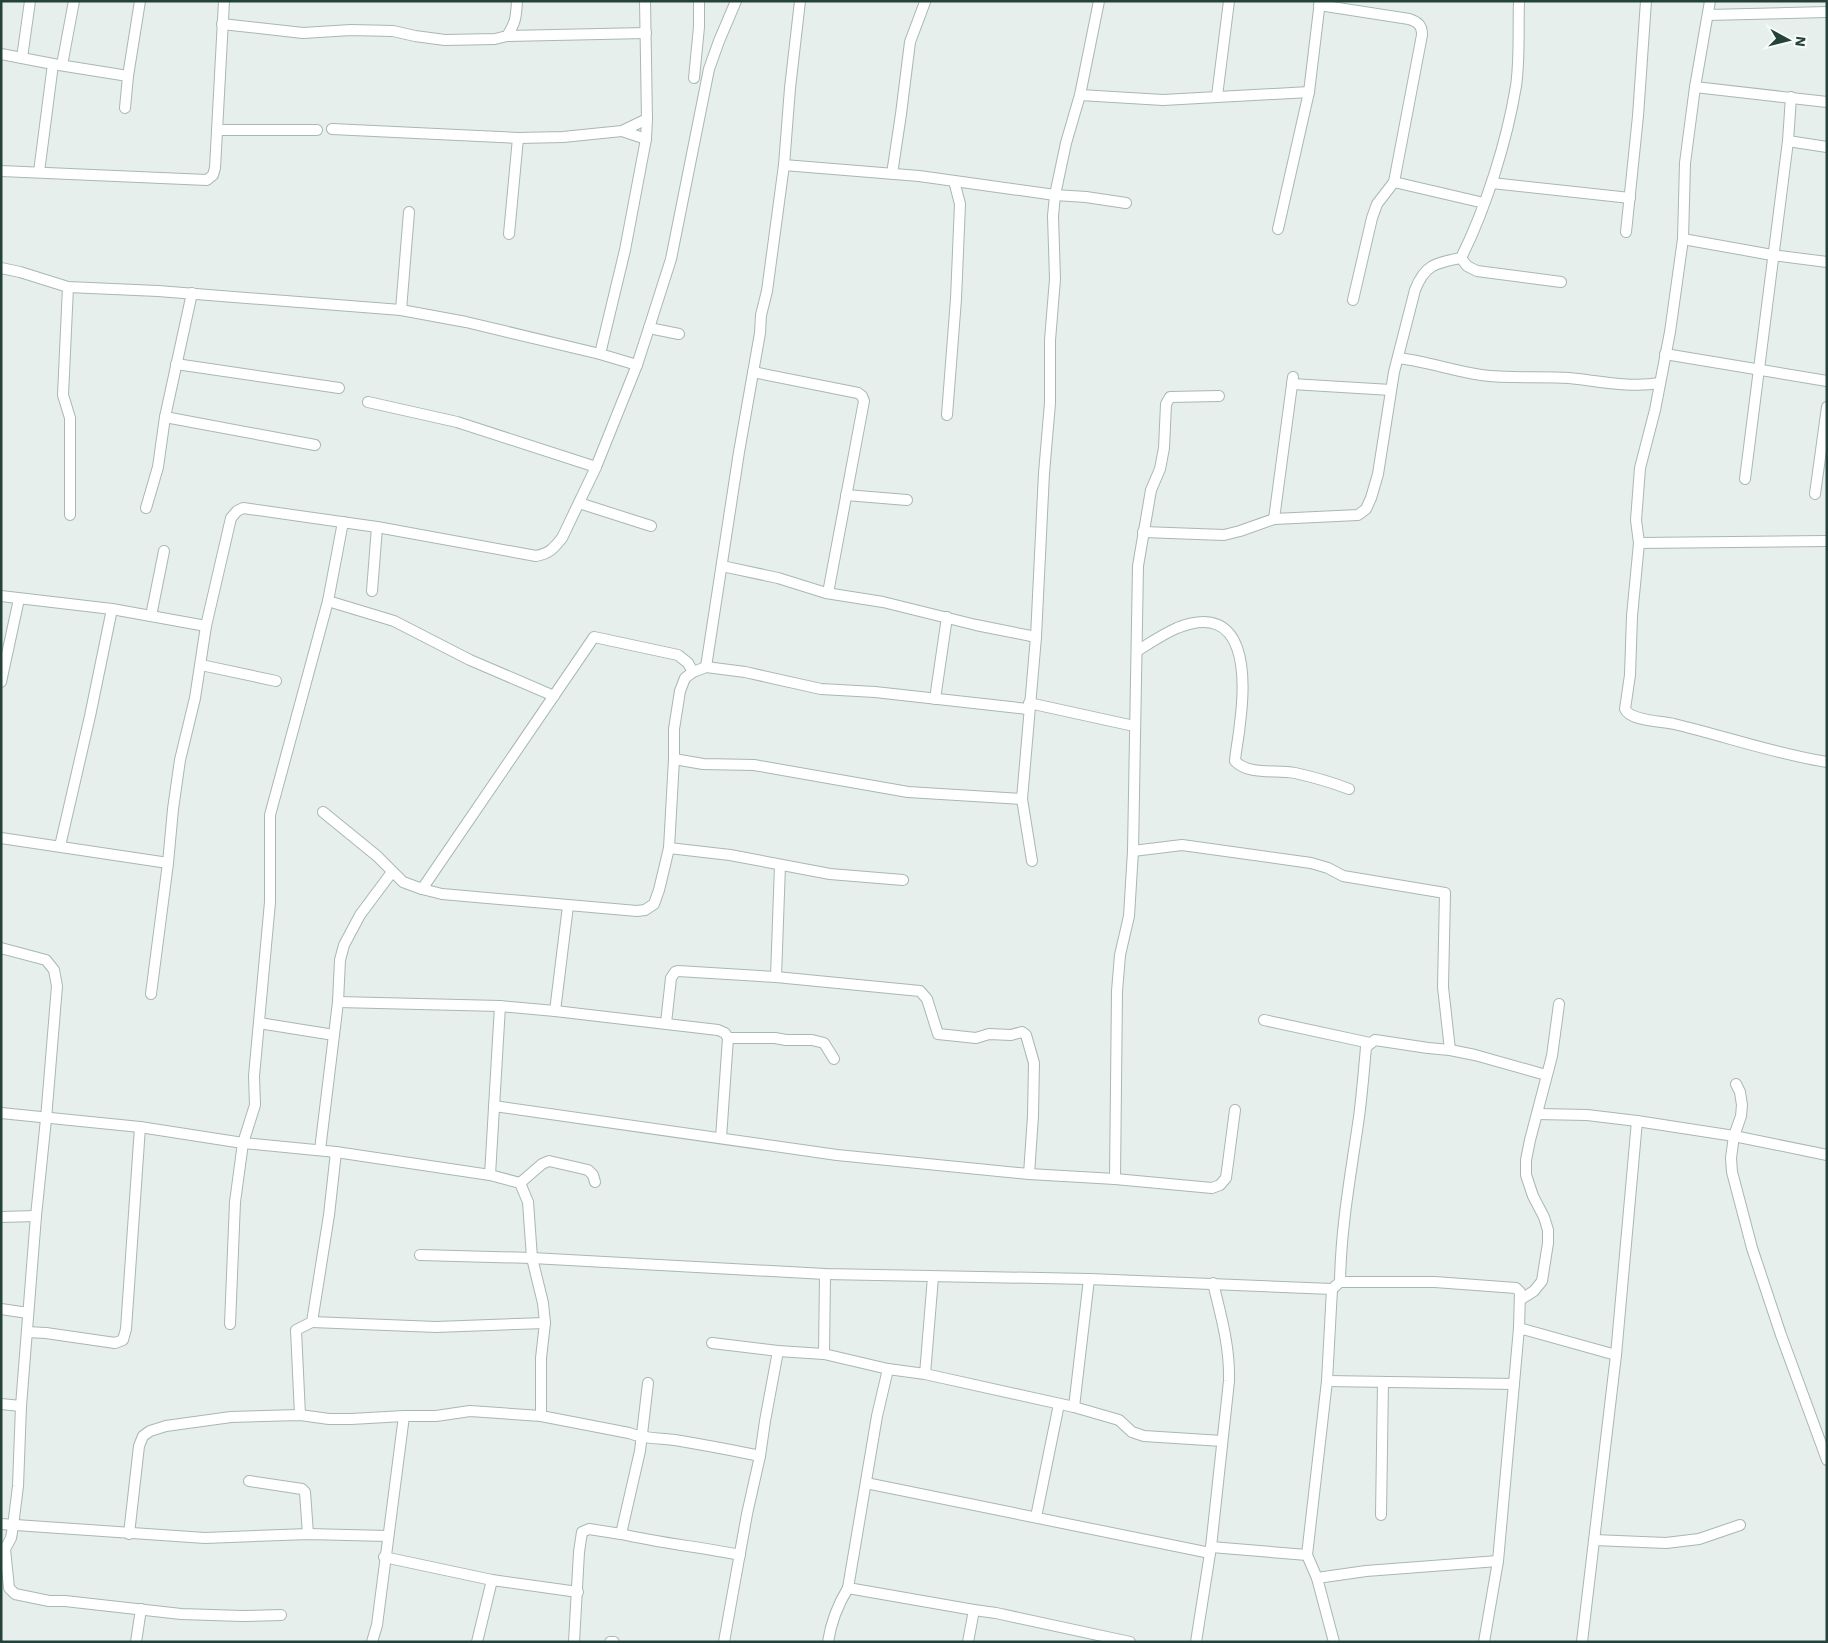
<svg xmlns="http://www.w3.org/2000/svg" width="1828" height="1643" viewBox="0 0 1828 1643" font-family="'Work Sans',sans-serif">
<rect width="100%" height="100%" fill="#e6efeb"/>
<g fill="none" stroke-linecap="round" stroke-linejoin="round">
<defs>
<g id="street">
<path d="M1710,1l-15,86 -10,76 -2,76 -13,93 -15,78 -15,58 -4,52 3,23 -7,73 -2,59 -5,34c5,12 36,12 49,15 51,12 101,30 153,38"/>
<path d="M1319,5l90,14c9,3 13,6 13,16l-28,147 -17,22 -5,14 -19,82"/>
<polyline points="1708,15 1827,12"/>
<path d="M222,24l81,9 48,-3 42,1 22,5 30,4 50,-1 12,-3c9,-14 9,-19 10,-35"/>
<polyline points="507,36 646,33"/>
<polyline points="1,54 53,64 128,76"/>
<polyline points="22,58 30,1"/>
<polyline points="62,65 74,1"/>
<polyline points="694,78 699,27 699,1"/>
<polyline points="1695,87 1827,102"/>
<polyline points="1080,95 1163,100 1309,92"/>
<polyline points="1217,96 1229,1"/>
<polyline points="125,108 128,76 140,1"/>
<polyline points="332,129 518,138 563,137 622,131 647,119"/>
<polyline points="217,130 317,130"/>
<polyline points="622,131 646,139"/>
<polyline points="1788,141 1827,147"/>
<polyline points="784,165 919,176 1055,195 1086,197 1126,203"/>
<polyline points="1,171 207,180 213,175 215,168 224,1"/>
<polyline points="39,172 53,64"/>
<polyline points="892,174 901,114 910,42 925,2"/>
<polyline points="1394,182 1484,203"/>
<polyline points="1492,183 1630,198"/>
<polyline points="1278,229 1309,92 1320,1"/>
<polyline points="1626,232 1638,116 1646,1"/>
<polyline points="509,234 518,138"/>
<polyline points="1683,239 1772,255 1827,262"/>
<polyline points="1461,258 1467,266 1477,271 1561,282"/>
<polyline points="1,268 20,272 68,287 158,291 401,310 466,322 600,354 637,365"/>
<polyline points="68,287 63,395 70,418 70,515"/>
<polyline points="401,310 409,212"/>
<polyline points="649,328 679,334"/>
<polyline points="600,354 625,250 646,139 647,119 645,1"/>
<polyline points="1665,354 1827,381"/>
<path d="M1398,358c28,3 55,13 83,17 29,4 58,1 88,3 30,3 61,10 91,5"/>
<polyline points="176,364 339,388"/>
<polyline points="753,372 858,393 862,396 864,401 828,593"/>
<polyline points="1292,384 1391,390"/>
<polyline points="368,402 457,422 596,467"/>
<polyline points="947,415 956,299 960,204 954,181"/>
<polyline points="165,417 315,445"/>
<polyline points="1745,479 1788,141 1791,97"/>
<polyline points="1815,494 1827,407"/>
<polyline points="846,495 907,500"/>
<polyline points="579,503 651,526"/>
<polyline points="146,508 158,467 165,417 192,293"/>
<polyline points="1274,519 1293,377"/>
<path d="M1143,532l81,3 16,-4 34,-12 84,-4 8,-6 5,-11 7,-24 16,-102 21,-82c10,-26 21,-27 46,-32 25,-50 46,-117 55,-172 4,-28 2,-57 3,-85"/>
<polyline points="1639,543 1827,541"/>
<polyline points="722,566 778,578 826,593 883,602 976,625 1036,637"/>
<polyline points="372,591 377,527"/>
<polyline points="1,596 112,609 206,626"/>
<polyline points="328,601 394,621 470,660 554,696"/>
<polyline points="151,616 164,551"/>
<path d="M1137,651c13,-8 26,-17 40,-23 70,-28 69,49 63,95 -1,13 -4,25 -5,38 14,15 42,8 60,12 18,4 36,9 54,16"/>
<polyline points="201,665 276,681"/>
<polyline points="706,667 739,452 760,333 761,315 767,291 784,165 790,88 800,1"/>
<polyline points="1,682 19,599"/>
<polyline points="935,699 947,617"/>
<polyline points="1029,703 1134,726"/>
<polyline points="674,759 703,764 754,765 908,792 1022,799"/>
<polyline points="323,812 377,856 403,882 422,889 442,894 637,911 645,910 654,904 659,890 669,848 674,759 674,729 680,691 685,678 693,672 706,667 745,672 821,689 875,692 1028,709"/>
<polyline points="1,838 168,863"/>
<polyline points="60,846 90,716 112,609"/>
<polyline points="669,848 730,855 830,874 903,880"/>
<polyline points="1133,851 1182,845 1311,863 1328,868 1343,876 1445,893 1443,987 1450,1050"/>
<polyline points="1032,861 1022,799 1036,637 1044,473 1050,403 1050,340 1055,279 1053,216 1055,195 1066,143 1080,95 1099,1"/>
<polyline points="422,889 594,637 678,655 688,663 693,672"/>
<polyline points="1,948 46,960 54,970 57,986 46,1119 36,1216 21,1406 18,1486 13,1526 11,1538 5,1549 9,1588 15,1594 49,1601 65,1601 181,1614 242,1616 281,1615"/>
<polyline points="776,977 780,865"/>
<path d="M151,994l17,-131 5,-54 7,-49 15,-62 11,-72 25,-108 6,-7 6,-3 134,19 159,29c14,-3 17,-7 26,-18l34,-71 41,-102 12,-37 22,-69 38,-190 10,-28 17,-40"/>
<polyline points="338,1002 500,1006 555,1011 718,1030 725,1033 728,1038 721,1138"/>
<polyline points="555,1011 568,906"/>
<polyline points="1264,1020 1370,1043"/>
<polyline points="259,1023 334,1035"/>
<polyline points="666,1023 671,978 675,972 678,971 776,977 920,991 927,999 938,1034 976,1038 989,1034 1011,1035 1022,1032 1026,1035 1034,1063 1033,1116 1029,1174"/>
<polyline points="728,1038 775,1038 786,1040 812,1040 824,1043 834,1059"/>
<polyline points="1736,1084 1740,1092 1742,1105 1741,1116 1734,1136 1731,1158 1732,1172 1752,1248 1781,1335 1827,1460"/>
<polyline points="494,1106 837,1155 1029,1174 1115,1179 1212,1188 1220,1185 1226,1178 1235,1110"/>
<path d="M1,1113l139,14 103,16 93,9 154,23 30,8 8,19 4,56 11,45 2,20 -4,35v58l88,17c15,6 30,5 46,7 29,5 57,10 85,16"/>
<polyline points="1537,1114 1587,1115 1637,1121 1734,1136 1827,1155"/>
<polyline points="320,1150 338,1002 340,960 344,945 360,915 392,872"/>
<polyline points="490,1175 500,1006"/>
<polyline points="1115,1179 1117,991 1120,955 1129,916 1133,851 1138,566 1151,490 1160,469 1164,448 1166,404 1170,397 1219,396"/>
<polyline points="520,1183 542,1164 549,1161 588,1170 593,1175 595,1182"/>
<polyline points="1,1217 36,1216"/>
<polyline points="420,1255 532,1258 825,1274 1089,1279 1332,1289 1340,1282 1435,1282 1516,1288 1520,1292 1519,1328 1498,1561 1484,1642"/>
<path d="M1340,1282c1,-57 11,-109 19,-165 3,-23 5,-47 7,-70l9,-7 53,8 22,2 25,5 71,20"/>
<polyline points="1332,1289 1327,1381 1307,1555 1317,1578 1334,1642"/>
<polyline points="1520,1300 1534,1291 1542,1281 1548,1243 1548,1230 1544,1217 1533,1196 1526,1175 1526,1160 1530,1140 1552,1056 1559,1004"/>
<polyline points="1,1309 28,1313"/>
<polyline points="312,1322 436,1327 545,1323"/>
<polyline points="230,1324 235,1202 243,1143 255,1105 254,1076 270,902 270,815 328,601 343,522"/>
<polyline points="1519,1328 1616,1355"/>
<polyline points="27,1332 46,1333 115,1343 123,1340 126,1329 140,1127"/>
<polyline points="712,1343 778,1351 824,1354 888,1369 925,1374 1074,1407 1119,1420 1132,1432 1144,1436 1222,1441"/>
<polyline points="824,1354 825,1274"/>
<polyline points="888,1369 877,1416 848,1588 974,1610 968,1642"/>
<polyline points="925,1374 933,1277"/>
<polyline points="1327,1381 1514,1384"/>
<polyline points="1,1404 21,1406"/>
<polyline points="1074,1407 1089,1279"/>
<polyline points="300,1415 296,1330 312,1322 329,1215 336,1152"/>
<polyline points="249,1481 302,1489 305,1492 308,1534"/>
<polyline points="866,1483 1210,1553"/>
<polyline points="1381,1515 1383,1382"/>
<polyline points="1036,1517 1059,1404"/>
<polyline points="1,1524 205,1538 308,1534 387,1536"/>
<polyline points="129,1534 139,1446 143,1436 150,1431 166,1426 231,1417 300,1415 329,1419 351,1419 404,1416 436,1416 470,1411 541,1416"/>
<path d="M621,1534c39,9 79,13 119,21"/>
<polyline points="1594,1540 1666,1543 1699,1539 1740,1525"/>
<polyline points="1211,1547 1307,1555"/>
<polyline points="384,1557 492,1580 578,1592"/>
<polyline points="1317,1578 1366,1571 1498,1561"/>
<polyline points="974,1610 996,1613 1130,1642"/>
<polyline points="136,1642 141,1609"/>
<polyline points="372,1642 377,1625 404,1416"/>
<polyline points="477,1642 492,1580"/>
<polyline points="574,1642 579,1552 582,1532 589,1529 621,1534 640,1451 648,1383"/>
<polyline points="610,1642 614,1642"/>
<polyline points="724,1642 747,1514 760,1456 765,1421 778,1351"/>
<path d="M828,1642c3,-20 9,-36 20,-54"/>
<path d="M1196,1642l15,-95 18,-166c1,-34 -8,-65 -16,-98"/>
<polyline points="1582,1642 1616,1355 1637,1121"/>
</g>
</defs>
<use href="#street" stroke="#a8b8b2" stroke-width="12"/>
<use href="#street" stroke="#fff" stroke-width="10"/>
</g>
<rect width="1828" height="1643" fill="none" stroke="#24423a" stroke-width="5"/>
<g transform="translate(1788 40) rotate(97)" stroke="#f7fbf9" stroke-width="4" paint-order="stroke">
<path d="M0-4L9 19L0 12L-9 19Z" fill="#24423a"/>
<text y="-8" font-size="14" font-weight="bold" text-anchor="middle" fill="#24423a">N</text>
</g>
</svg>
